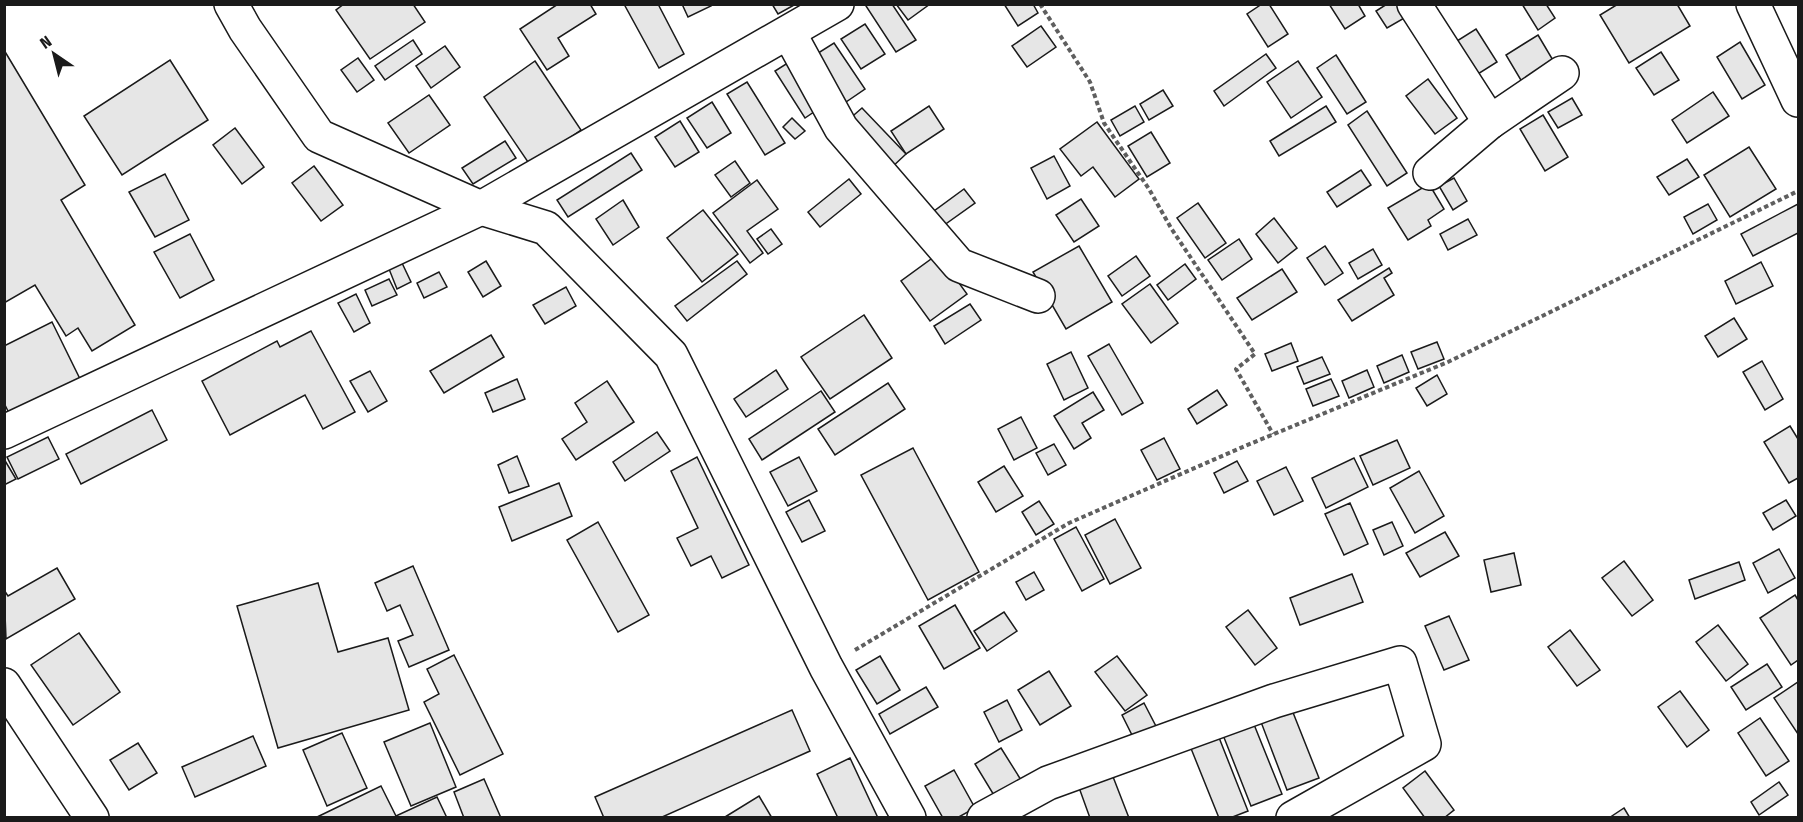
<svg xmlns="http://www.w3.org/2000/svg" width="1803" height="822" viewBox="0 0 1803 822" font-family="'Fira Sans Condensed',sans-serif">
<rect width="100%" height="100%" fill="#fff"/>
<g fill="#e6e6e6" stroke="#1a1a1a" stroke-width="1.5">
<polygon points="344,4 413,4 425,22 370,59 336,10"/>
<polygon points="558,4 590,4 596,14 558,38 569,56 547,70 520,29"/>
<polygon points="624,4 658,4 684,54 659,68"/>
<polygon points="682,4 710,4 711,6 688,17"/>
<polygon points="772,4 796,4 778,14"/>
<polygon points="869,4 892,4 916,40 896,52 866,6"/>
<polygon points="896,4 930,4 908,20"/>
<polygon points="1004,4 1033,4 1038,13 1018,26"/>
<polygon points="1262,4 1269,4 1288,34 1268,47 1247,14"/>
<polygon points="1329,4 1358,4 1365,16 1345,29"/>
<polygon points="1387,4 1407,4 1413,13 1387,28 1376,11"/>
<polygon points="1522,4 1546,4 1555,18 1538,30"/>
<polygon points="1618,4 1677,4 1690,26 1629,63 1600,15"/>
<polygon points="865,24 885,54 861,69 841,39"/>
<polygon points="1041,26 1056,47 1027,67 1012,46"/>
<polygon points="1476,29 1497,62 1470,79 1449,46"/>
<polygon points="1538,35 1557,67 1525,87 1506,55"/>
<polygon points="413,40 422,54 385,80 375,66"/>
<polygon points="1740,42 1765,85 1742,99 1717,57"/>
<polygon points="834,43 865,89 846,102 815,55"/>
<polygon points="445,46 460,67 431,88 416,66"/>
<polygon points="4,50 85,185 61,200 135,325 92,351 78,328 66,336 35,285 4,303"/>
<polygon points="1661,52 1679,80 1654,95 1636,68"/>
<polygon points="1266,54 1276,68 1224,106 1214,91"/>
<polygon points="1336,55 1366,102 1347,114 1317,68"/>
<polygon points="358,58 374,80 357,92 341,70"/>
<polygon points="794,59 824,105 805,118 775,71"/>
<polygon points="170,60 208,120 122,175 84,116"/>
<polygon points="535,61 581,130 530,165 484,97"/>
<polygon points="1298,61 1322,97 1291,118 1267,82"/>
<polygon points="1428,79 1457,118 1435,134 1406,96"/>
<polygon points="747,82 785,143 765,155 727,94"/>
<polygon points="1163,90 1173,106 1149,120 1140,104"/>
<polygon points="1713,92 1729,116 1687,143 1672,120"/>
<polygon points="429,95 450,125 409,153 388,123"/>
<polygon points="1572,98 1582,115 1558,128 1548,112"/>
<polygon points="712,102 731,133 707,148 687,118"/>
<polygon points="929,106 944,129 906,154 891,131"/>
<polygon points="1135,106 1144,122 1120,136 1111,120"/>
<polygon points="1326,106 1336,122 1279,156 1270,141"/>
<polygon points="862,108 906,154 890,169 847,121"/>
<polygon points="1367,111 1407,173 1387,186 1348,125"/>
<polygon points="1543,115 1568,157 1545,171 1520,129"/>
<polygon points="792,118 805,131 795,139 783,127"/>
<polygon points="680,121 699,152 675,167 655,137"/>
<polygon points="1097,122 1139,179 1115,197 1093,167 1081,176 1060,149"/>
<polygon points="235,128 264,167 242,184 213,145"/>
<polygon points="1151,132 1170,163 1147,177 1128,146"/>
<polygon points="505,141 516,158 473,184 462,168"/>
<polygon points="1749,147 1776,189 1730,217 1704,175"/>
<polygon points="631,153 642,170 568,217 557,200"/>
<polygon points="1054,156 1070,186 1047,199 1031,168"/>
<polygon points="1687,159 1699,177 1669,195 1657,177"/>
<polygon points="735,161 750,183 731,197 715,175"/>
<polygon points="314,166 343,205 321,221 292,183"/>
<polygon points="1361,170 1371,185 1337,207 1327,192"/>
<polygon points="165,174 189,220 155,237 129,192"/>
<polygon points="1454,178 1467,201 1453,210 1439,186"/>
<polygon points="849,179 861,194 820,227 808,212"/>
<polygon points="757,180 778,209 747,231 763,253 750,263 713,213"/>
<polygon points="1429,184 1444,209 1428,220 1431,226 1408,240 1388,208"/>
<polygon points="964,189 975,203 940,228 930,214"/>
<polygon points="1081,199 1099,226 1074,242 1056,215"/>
<polygon points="623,200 639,227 613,245 596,219"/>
<polygon points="1198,203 1226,243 1205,258 1177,218"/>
<polygon points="1708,204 1717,220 1693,234 1684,217"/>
<polygon points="1798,204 1798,233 1753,256 1741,234"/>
<polygon points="703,210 738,254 702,282 667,238"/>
<polygon points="1274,218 1297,248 1278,263 1256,234"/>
<polygon points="1468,219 1477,235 1448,250 1440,234"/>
<polygon points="771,229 782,244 768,254 757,239"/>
<polygon points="190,234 214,280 180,298 154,252"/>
<polygon points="1239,239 1252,259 1222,280 1208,260"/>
<polygon points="1079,246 1112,302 1066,329 1033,272"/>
<polygon points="1325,246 1343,273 1325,285 1307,258"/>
<polygon points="1373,249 1382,265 1358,279 1349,263"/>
<polygon points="938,254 967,294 930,321 901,281"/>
<polygon points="1136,256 1150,276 1122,296 1108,276"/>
<polygon points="486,261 501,286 483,297 468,272"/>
<polygon points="737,261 747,274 687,321 675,306"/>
<polygon points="1761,262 1773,286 1736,304 1725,281"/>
<polygon points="402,263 411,282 397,289 389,269"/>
<polygon points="1185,264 1196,279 1168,300 1157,285"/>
<polygon points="1389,268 1392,273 1384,278 1394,295 1352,321 1338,300"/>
<polygon points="1282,269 1297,292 1252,320 1237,298"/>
<polygon points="439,272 447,287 424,298 417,283"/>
<polygon points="389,279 397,295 372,306 365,290"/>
<polygon points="1150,284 1178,323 1151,343 1122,304"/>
<polygon points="566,287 576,306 545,324 533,305"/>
<polygon points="356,294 370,323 354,332 338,303"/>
<polygon points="970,304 981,320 945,344 934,326"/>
<polygon points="864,315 892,358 830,399 801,357"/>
<polygon points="1734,318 1747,339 1718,357 1705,336"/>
<polygon points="52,322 81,381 11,417 4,403 4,346"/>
<polygon points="311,331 355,412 323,429 305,395 230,435 202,381 277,341 280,347"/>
<polygon points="491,335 504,357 444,393 430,371"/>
<polygon points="1437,342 1444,359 1418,369 1411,352"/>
<polygon points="1291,343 1298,361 1272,371 1265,354"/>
<polygon points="1109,344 1143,403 1122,415 1088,356"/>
<polygon points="1071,352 1088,388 1064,400 1047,364"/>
<polygon points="1402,355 1409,372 1384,383 1377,366"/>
<polygon points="1322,357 1330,374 1304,384 1297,367"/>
<polygon points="1762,361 1783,399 1765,410 1743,372"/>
<polygon points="776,370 788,389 746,417 734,399"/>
<polygon points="1367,370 1374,387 1349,398 1342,381"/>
<polygon points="370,371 387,401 368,412 350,381"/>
<polygon points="1437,375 1447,394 1427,406 1416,388"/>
<polygon points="517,379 525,399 493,412 485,393"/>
<polygon points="1331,379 1339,396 1313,406 1306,389"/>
<polygon points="607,381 634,422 576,460 562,439 587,422 575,403"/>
<polygon points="888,383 905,409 835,455 818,429"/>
<polygon points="1217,390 1227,405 1197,424 1188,409"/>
<polygon points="821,391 835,412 762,460 749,439"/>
<polygon points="1093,392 1104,410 1082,423 1091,438 1074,449 1054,416"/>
<polygon points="152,410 167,440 81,484 66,454"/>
<polygon points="1021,417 1037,448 1014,460 998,429"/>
<polygon points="1790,426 1798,439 1798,478 1789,483 1764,442"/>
<polygon points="657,432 670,451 625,481 613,462"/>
<polygon points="48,437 59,459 18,479 7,457"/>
<polygon points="1164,438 1180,469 1157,480 1141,450"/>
<polygon points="1397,440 1410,468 1373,485 1360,456"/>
<polygon points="1054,444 1066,465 1048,475 1036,453"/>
<polygon points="913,448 979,572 928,600 861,475"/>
<polygon points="517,456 529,486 509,493 498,465"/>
<polygon points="697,457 749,565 722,578 711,556 691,566 677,538 698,528 671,471"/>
<polygon points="799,457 817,491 788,506 770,472"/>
<polygon points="1354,458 1368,487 1326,508 1312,478"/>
<polygon points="4,459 16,479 4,485"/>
<polygon points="1237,461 1248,481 1224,493 1214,473"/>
<polygon points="1004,466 1023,496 996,512 978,482"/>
<polygon points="1286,467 1303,501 1274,515 1257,481"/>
<polygon points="1419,471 1444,516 1415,533 1390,488"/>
<polygon points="559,483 572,516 512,541 499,507"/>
<polygon points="809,500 825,531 802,542 786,512"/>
<polygon points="1786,500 1796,516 1773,530 1763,513"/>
<polygon points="1039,501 1054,524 1036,535 1022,512"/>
<polygon points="1350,503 1368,544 1344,555 1325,514"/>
<polygon points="1115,519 1141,568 1110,584 1085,535"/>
<polygon points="598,522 649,615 618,632 567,540"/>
<polygon points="1392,522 1403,546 1384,555 1373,530"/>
<polygon points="1076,527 1104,579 1082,591 1054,539"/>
<polygon points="1445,532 1459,556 1420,577 1406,553"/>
<polygon points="1779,549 1795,578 1768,593 1753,563"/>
<polygon points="1514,553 1521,585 1491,592 1484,560"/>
<polygon points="1624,561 1653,600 1632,616 1602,578"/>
<polygon points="1739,562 1745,580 1695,599 1689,580"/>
<polygon points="413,566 449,650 409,667 398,641 413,635 400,605 387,611 375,583"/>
<polygon points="57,568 75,599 6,639 4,590 8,596"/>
<polygon points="1034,572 1044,590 1026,600 1016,582"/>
<polygon points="1352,574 1363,602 1300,625 1290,598"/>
<polygon points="318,583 338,652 388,638 409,710 278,748 237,606"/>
<polygon points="1795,595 1798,600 1798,660 1791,665 1760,618"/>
<polygon points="955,605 980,648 944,669 919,626"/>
<polygon points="1248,610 1277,648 1255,665 1226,627"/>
<polygon points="1004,612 1017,631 987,651 974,631"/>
<polygon points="1449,616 1469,660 1444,670 1425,626"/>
<polygon points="1718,625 1748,664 1726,681 1696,642"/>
<polygon points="1570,630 1600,670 1577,686 1548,647"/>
<polygon points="79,633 120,692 73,725 31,665"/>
<polygon points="454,655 503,754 460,775 424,702 439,694 427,669"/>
<polygon points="880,656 900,690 877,704 856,670"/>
<polygon points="1117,656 1147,695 1125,711 1095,672"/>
<polygon points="1767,664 1782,687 1746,710 1731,687"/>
<polygon points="1049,671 1071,706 1040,725 1018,690"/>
<polygon points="1798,682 1798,734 1774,698"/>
<polygon points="926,687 938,707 890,734 879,714"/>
<polygon points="1680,691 1709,730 1687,747 1658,707"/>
<polygon points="1007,700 1022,730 999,742 984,712"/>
<polygon points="1144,703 1160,734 1137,745 1122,715"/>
<polygon points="792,710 810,751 660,818 604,818 595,797"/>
<polygon points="1292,710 1319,778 1287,790 1261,722"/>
<polygon points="1760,718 1789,761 1766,776 1738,733"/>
<polygon points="1253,722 1282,794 1251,806 1223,735"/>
<polygon points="430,723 456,787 411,806 384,742"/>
<polygon points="342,733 367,788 327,806 303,750"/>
<polygon points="1218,735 1248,811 1230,818 1219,818 1190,746"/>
<polygon points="253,736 266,766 195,797 182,767"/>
<polygon points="138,743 157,773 129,790 110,760"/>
<polygon points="1001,748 1021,780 995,797 975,764"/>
<polygon points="850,758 878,818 838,818 817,774"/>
<polygon points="1110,769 1129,818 1090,818 1077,782"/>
<polygon points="954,770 975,808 957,818 943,818 925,786"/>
<polygon points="1425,771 1454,810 1444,818 1425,818 1403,788"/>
<polygon points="484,779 501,818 464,818 454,792"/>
<polygon points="1779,782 1788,795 1759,815 1751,802"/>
<polygon points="381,786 396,816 437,797 447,818 315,818"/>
<polygon points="759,796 772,818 726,818 725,817"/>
<polygon points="1624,808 1630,818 1609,818"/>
</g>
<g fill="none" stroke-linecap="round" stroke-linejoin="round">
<defs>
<g id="minor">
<polyline points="231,4 245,29 319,136 481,208 546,228 671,355 826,667 909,818"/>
<polyline points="1414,4 1490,122 1562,73"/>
<polyline points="1753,4 1798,100"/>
<polyline points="789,33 841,128 959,265 1038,296"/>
<polyline points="1430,173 1490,122"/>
<polyline points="4,432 481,208 837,4"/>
<polyline points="984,818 1048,783 1274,701 1400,663 1424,744 1293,818"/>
</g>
<polyline id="major" points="4,685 92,818"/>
</defs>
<use href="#minor" stroke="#1a1a1a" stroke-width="36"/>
<use href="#major" stroke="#1a1a1a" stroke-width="36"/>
<g stroke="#5f5f5f" stroke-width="4" stroke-dasharray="4.5 3" stroke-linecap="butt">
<polyline points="1040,4 1090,82 1104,123 1149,189 1171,228 1255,354 1236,369 1273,434"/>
<polyline points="855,650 1069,523 1245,446 1448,362 1798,191"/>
</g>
<use href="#minor" stroke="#fff" stroke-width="33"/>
<use href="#major" stroke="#fff" stroke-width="33"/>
</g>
<rect width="1803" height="822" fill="none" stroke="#1a1a1a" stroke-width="12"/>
<g transform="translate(54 54) rotate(325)" stroke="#ffffff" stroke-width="4.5" paint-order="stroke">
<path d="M0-4.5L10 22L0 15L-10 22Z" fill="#1a1a1a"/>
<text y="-9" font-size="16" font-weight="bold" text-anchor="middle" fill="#1a1a1a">N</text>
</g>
</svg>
